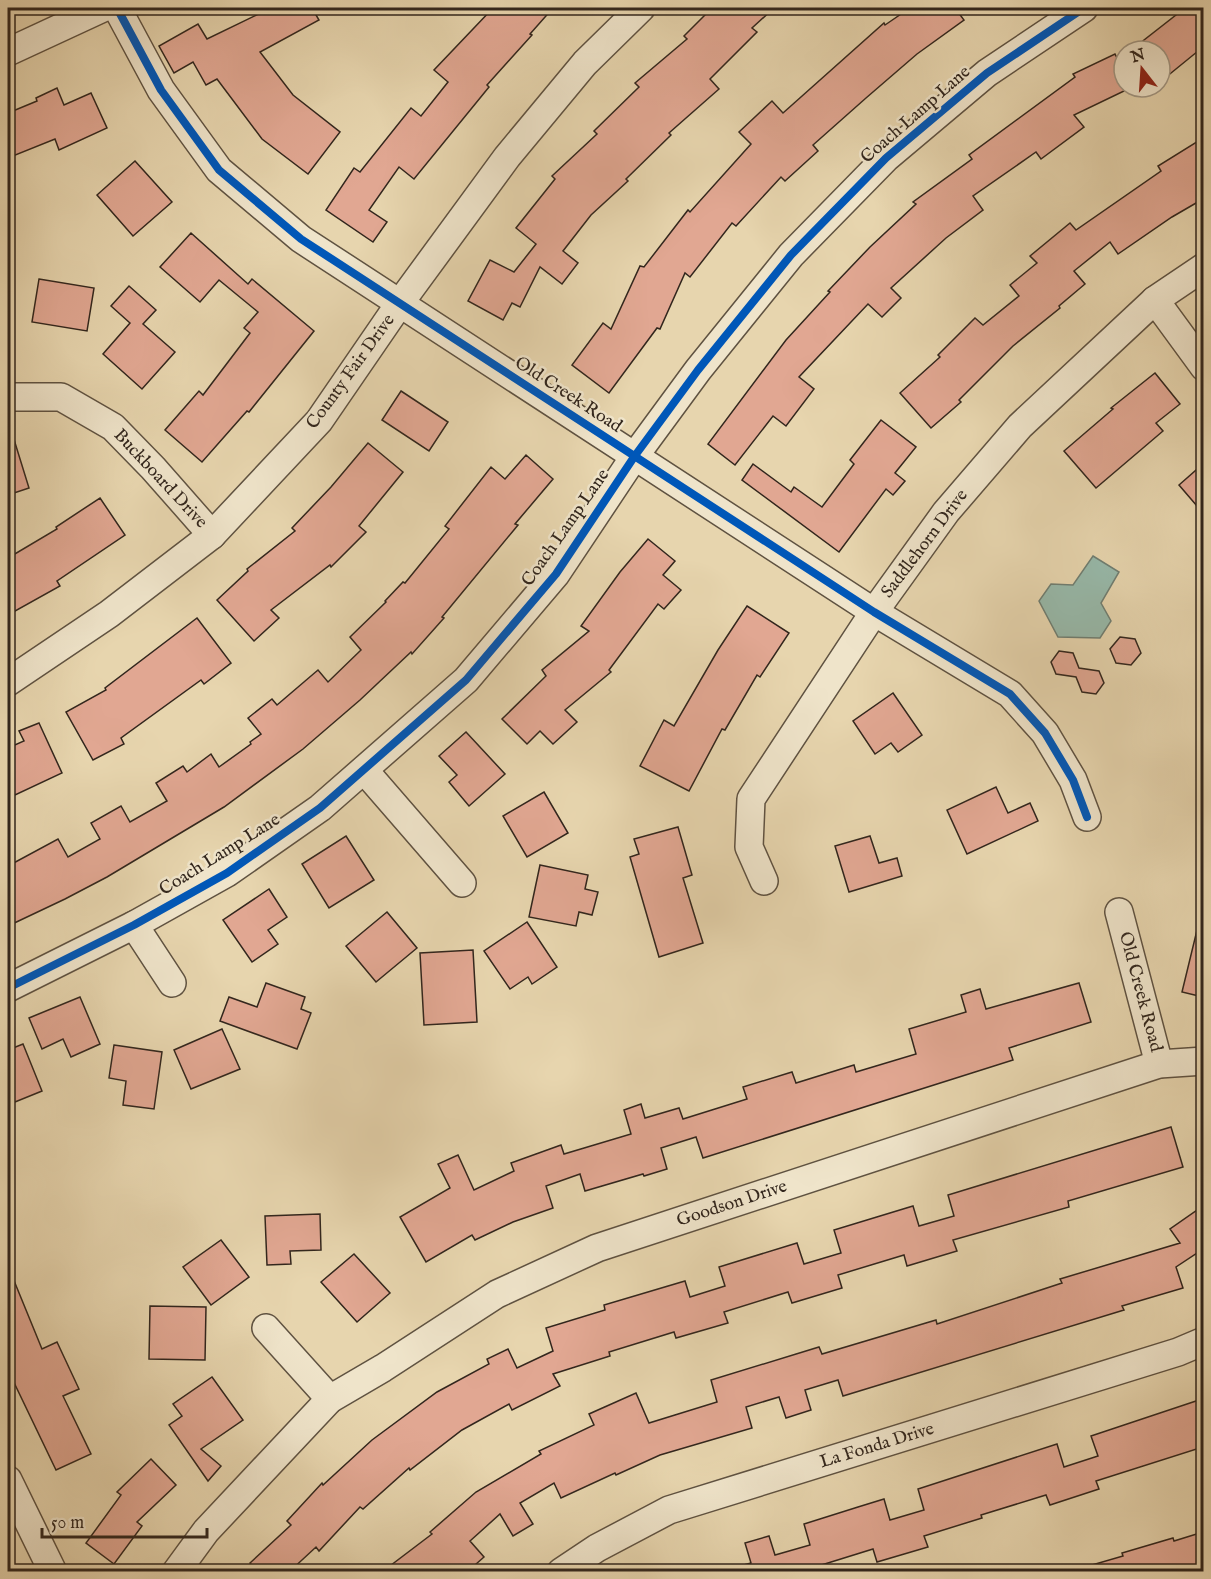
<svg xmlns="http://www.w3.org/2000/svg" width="1211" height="1579" viewBox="0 0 1211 1579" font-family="'IM FELL English',serif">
<rect width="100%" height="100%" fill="#e7d5ae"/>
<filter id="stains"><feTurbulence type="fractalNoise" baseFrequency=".00333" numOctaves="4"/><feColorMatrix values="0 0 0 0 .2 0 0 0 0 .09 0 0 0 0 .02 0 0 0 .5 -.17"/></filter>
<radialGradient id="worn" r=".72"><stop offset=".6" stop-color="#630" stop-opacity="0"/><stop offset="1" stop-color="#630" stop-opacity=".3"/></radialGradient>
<polygon fill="#97b9aa" stroke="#6f7e72" stroke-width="1.5" points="1093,556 1119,572 1101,603 1111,621 1100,638 1058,637 1039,601 1051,584 1073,585"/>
<g fill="#e1a792" stroke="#32261d" stroke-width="1.5">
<polygon points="271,8 312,8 319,20 260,52 293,95 340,132 308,174 262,139 217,79 206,85 193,62 174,73 159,46 198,24 207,39"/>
<polygon points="493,8 553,8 530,34 532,35 487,85 489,87 414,179 399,167 369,210 387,222 373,242 326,210 354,168 360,172 411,108 421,116 448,82 434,70"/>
<polygon points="712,8 774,8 752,28 757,32 710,79 719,89 669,133 671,135 626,179 628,181 591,215 563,251 578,263 562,284 540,267 520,307 512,303 503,320 468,301 490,260 514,272 536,244 516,228 555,179 552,176 597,134 594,131 639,87 635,83 687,39 684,36"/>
<polygon points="910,8 955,8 964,20 917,54 866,98 813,145 818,151 785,181 781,177 736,226 732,223 690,277 685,273 660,329 657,328 609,393 572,365 603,323 611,329 640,266 644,267 688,210 690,212 751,144 739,132 772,101 783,113 884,23 885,25"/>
<polygon points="1185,8 1203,8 1203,47 1160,82 1160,51 1130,51"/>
<polygon points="1115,54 1118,60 1124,56 1124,91 1074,115 1084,127 1041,159 1036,152 973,196 983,210 946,238 891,288 901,298 882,317 868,304 799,377 814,389 786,426 773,416 735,465 708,444 786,340 830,292 828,291 870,247 916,204 913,202 972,159 969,155 1075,77 1073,74"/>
<polygon points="57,88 64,105 91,93 107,128 59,150 55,139 8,158 8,113 37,101 36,98"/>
<polygon points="1203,138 1203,199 1172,217 1118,254 1110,242 1074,271 1085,284 1059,306 1060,308 1013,346 959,400 961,402 931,428 900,393 940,357 938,355 975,318 983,325 1019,296 1010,285 1037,263 1030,256 1070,223 1076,230 1161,171 1158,166"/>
<polygon points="135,161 172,202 133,236 97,195"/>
<polygon points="191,233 248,284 252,279 314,331 249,412 247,411 202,462 165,430 199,391 203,395 250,333 244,328 258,312 219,280 200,302 160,267"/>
<polygon points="39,279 94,288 87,331 32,322"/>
<polygon points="129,286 156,310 143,324 175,352 142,389 103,354 130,323 111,306"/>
<polygon points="1155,373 1180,404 1156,423 1163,431 1096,488 1064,451 1113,409 1111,408"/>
<polygon points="401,391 448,422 429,451 382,420"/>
<polygon points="881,420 916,447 895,473 905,481 893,495 886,489 839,552 742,480 753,464 791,492 794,487 822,507 854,464 850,460"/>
<polygon points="8,433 12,433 29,488 8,495"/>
<polygon points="368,443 403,472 359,526 366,532 331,567 330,565 271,610 279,618 254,641 217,600 248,571 247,569 295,531 292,528 331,487"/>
<polygon points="526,455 553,479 515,524 518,525 442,617 444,618 412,654 411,652 360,700 303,749 224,807 107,877 65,899 8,926 8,866 58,839 68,857 100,839 91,823 121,806 130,822 167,801 156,783 183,766 187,772 211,754 219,767 251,744 250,742 261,734 248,718 272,699 277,705 318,670 328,682 361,650 350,637 386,602 385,601 403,582 405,583 449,529 445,526 491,467 505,479"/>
<polygon points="1203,464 1203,513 1179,485"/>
<polygon points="100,498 125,535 57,581 60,586 8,615 8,558 57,529 56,527"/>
<polygon points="648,539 675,561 663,575 681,590 664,609 658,604 609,670 611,672 565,710 577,722 553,744 540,731 527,744 502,719 546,676 542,670 589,631 581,626 620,572"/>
<polygon points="747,606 789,633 760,677 757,675 725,730 722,729 689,791 640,766 664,720 674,726 718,650"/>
<polygon points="197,618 231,663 204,684 201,680 121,738 124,744 93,760 66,712 106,690 105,688"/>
<polygon points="1120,637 1135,639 1141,653 1131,665 1116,663 1110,649"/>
<polygon points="1059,651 1073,653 1079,668 1099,671 1104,683 1096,694 1082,692 1076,677 1056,674 1051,662"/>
<polygon points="893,693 922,735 898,752 891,743 875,754 853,721"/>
<polygon points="39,723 62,773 15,795 8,779 8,748 24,741 19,731"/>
<polygon points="466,732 505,774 469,806 449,782 457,775 439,756"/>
<polygon points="996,787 1008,813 1030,803 1038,821 967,854 947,810"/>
<polygon points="544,792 568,833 527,857 503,816"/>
<polygon points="678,827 692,875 683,878 703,943 659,957 630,857 639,854 634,839"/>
<polygon points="346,836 374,880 329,908 302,864"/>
<polygon points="870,836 879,863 897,858 902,876 849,892 835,846"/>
<polygon points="540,865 588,875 585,889 598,892 592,915 579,912 576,926 529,917"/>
<polygon points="269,889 287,917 268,930 278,944 252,962 223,920"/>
<polygon points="387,912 417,948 376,982 346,946"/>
<polygon points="527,922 557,967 532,984 528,977 510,989 484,951"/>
<polygon points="1197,930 1203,931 1203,997 1182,992"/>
<polygon points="473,950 477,1022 424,1025 420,953"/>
<polygon points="266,983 305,997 301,1009 311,1013 297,1049 220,1021 229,997 257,1007"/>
<polygon points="1079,983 1091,1022 1009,1048 1013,1060 703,1158 696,1137 661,1148 667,1169 644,1176 643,1174 585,1191 580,1174 546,1186 553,1208 513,1222 475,1240 472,1235 426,1262 400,1217 450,1188 438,1164 458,1155 474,1190 514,1171 511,1163 561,1145 564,1154 631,1134 624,1110 641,1104 645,1118 679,1108 683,1119 747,1099 743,1087 792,1072 796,1083 854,1065 856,1072 916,1054 909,1029 966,1012 961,995 980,989 986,1009"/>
<polygon points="80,997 100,1044 71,1057 63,1039 42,1049 29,1018"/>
<polygon points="222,1029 240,1069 191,1089 174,1050"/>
<polygon points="23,1044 42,1091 15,1102 8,1083 8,1050"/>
<polygon points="114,1045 162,1052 154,1109 123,1105 126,1081 109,1078"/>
<polygon points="1171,1127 1183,1167 1068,1201 1069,1207 953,1240 957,1251 907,1266 904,1255 838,1275 842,1288 792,1303 788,1292 724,1312 728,1323 676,1338 674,1332 609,1352 610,1356 553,1374 560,1386 512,1410 509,1404 462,1430 410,1470 409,1468 363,1509 360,1507 319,1551 316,1547 289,1572 258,1572 250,1563 291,1525 287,1521 322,1483 323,1485 372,1440 437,1392 489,1364 487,1359 508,1349 517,1368 553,1351 546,1328 605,1310 604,1305 685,1281 690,1297 725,1286 719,1267 797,1243 804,1264 841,1253 834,1230 913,1206 919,1226 954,1216 948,1195"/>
<polygon points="1203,1206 1203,1249 1176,1267 1183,1288 1122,1306 1124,1310 843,1396 838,1380 805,1390 811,1410 786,1418 779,1397 746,1407 752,1428 660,1455 616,1475 615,1473 561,1498 554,1483 520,1503 533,1524 513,1536 500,1514 470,1541 484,1557 467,1572 382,1572 432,1534 430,1532 476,1492 541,1454 539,1451 594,1425 589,1414 636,1393 649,1423 717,1402 711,1380 819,1347 822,1354 936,1320 937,1324 1062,1283 1060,1279 1180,1243 1170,1229"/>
<polygon points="320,1214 321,1250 290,1251 291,1264 267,1265 265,1216"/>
<polygon points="221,1240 249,1277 211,1305 183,1267"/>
<polygon points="354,1254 390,1293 357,1322 321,1282"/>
<polygon points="8,1266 42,1349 57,1342 79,1389 63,1396 91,1454 56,1470 8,1370"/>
<polygon points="150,1306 206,1307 205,1360 149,1359"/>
<polygon points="212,1377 243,1420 201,1449 221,1466 208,1481 169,1425 182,1416 173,1404"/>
<polygon points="1199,1400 1203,1415 1203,1447 1096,1481 1099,1489 1050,1505 1046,1495 981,1515 982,1518 924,1536 928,1547 877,1562 873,1549 799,1572 737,1572 736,1567 751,1563 745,1543 769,1536 775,1555 810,1545 804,1524 858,1507 884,1499 890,1520 924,1510 918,1489 1057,1444 1064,1467 1098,1456 1091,1436"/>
<polygon points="151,1459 176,1485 137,1522 142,1526 114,1564 86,1543 121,1495 117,1492"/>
<polygon points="1203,1532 1203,1567 1188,1572 1086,1572 1085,1567 1123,1556 1122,1553 1173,1538 1174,1541"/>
</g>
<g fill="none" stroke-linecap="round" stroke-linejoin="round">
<defs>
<g id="minor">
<polyline points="117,8 161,90 219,170 301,239 874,612 1010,694 1045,733 1073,780 1087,817"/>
<polyline points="8,52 103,8"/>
<polyline points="1155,300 1204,367"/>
<polyline points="8,397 61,397 113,427 153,468 212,535"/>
<polyline points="8,682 109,614 212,535 319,421 400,303 507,157 585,63 641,8"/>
<polyline points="364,770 462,883"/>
<polyline points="764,881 749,847 751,799 874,612 946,512 1020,426 1155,300 1204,267"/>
<polyline points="1119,912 1159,1064"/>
<polyline points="134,925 172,983"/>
<polyline points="8,988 134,925 227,873 320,808 466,680 556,574 634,457 698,370 791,255 886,158 987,73 1084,8"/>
<polyline points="266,1328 330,1399"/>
<polyline points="8,1480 53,1572"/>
<polyline points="176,1572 206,1531 330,1399 383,1368 497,1294 597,1248 1159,1064 1204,1061"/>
<polyline points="561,1572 597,1548 669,1510 1178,1352 1204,1341"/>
</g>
</defs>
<use href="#minor" stroke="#5f5241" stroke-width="30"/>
<use href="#minor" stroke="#efe4ca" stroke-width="27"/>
<defs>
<g id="cycleway">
<polyline points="117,8 161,90 219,170 301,239 874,612 1010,694 1045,733 1073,780 1087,817"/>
<polyline points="8,988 134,925 227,873 320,808 466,680 556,574 634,457 698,370 791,255 886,158 987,73 1084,8"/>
</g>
</defs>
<use href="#cycleway" stroke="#efe4ca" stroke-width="11"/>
<use href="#cycleway" stroke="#0057b8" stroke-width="8"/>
</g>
<g text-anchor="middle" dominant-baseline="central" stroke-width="5" stroke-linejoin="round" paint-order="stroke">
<g font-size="18" fill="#32261d" stroke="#efe4ca">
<text transform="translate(916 115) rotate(-41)">Coach Lamp Lane</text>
<text transform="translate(351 372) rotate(-54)">County Fair Drive</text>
<text transform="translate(568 395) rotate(33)">Old Creek Road</text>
<text transform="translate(160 479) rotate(47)">Buckboard Drive</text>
<text transform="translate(566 528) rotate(-55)">Coach Lamp Lane</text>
<text transform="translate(925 544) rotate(-53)">Saddlehorn Drive</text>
<text transform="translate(220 855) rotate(-32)">Coach Lamp Lane</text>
<text transform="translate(1140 992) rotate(75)">Old Creek Road</text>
<text transform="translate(732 1204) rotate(-18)">Goodson Drive</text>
<text transform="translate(877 1446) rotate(-17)">La Fonda Drive</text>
</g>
</g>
<rect width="1211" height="1579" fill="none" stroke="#e7d5ae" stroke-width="30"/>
<rect x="9" y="9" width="1193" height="1561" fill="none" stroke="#32261d" stroke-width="3"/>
<rect x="15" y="15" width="1181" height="1549" fill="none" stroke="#32261d" stroke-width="1.5"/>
<g transform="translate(1142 69) rotate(343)"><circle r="28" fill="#efe4ca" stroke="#a39885" stroke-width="1.5"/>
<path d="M0-4.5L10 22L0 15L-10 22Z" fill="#8f2418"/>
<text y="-9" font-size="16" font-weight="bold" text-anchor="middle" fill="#32261d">N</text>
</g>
<path d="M42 1528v9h165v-9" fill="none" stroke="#32261d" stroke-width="3"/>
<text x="51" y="1528" font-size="18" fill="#32261d" stroke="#efe4ca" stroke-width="4.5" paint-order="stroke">50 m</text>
<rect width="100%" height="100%" filter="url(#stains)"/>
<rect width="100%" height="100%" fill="url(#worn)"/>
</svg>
